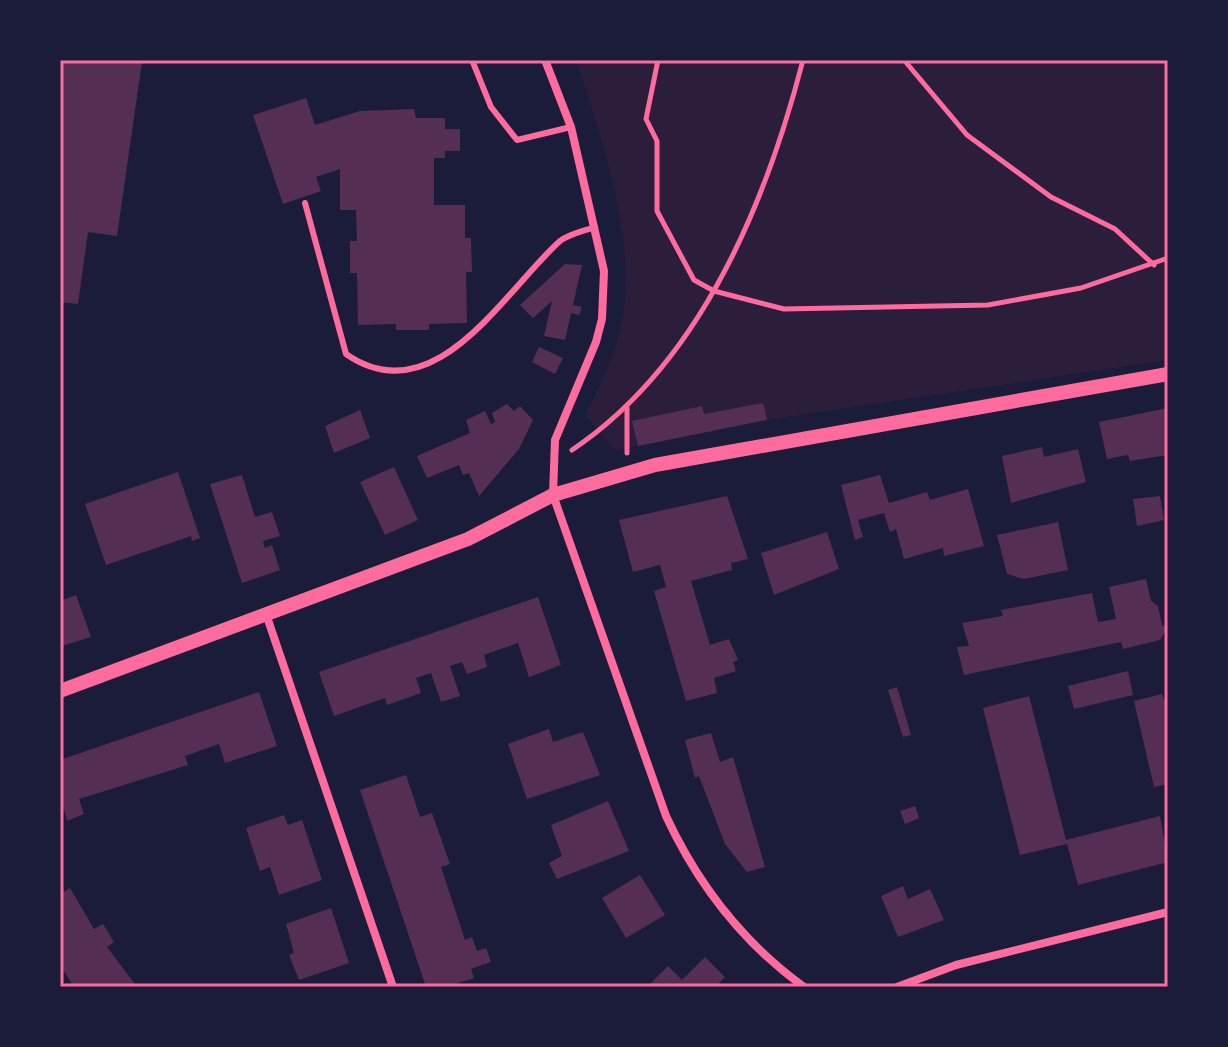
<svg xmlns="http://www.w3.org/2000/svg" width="1228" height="1047" viewBox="0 0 1228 1047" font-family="Mulish,sans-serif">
<rect width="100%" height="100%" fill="#1b1b3a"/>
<path fill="#2a1e3b" d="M576,60h592v300l-401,60 -152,30 -30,-35c14,-28 28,-55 35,-85 20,-84 -18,-191 -44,-270z"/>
<g fill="#542f53">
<polygon points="60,60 142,62 117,236 88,232 78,304 60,302"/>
<polygon points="306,98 315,125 360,111 414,109 416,118 445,118 445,129 460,129 460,151 445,151 445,158 434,158 434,205 465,205 465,238 471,238 472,272 466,272 467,323 429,324 429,330 396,330 396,324 358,325 357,273 350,273 350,241 357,241 356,210 340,210 340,169 316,177 321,191 283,204 253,115"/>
<polygon points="565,264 582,265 573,305 582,307 579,315 571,313 565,340 544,336 552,301 533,318 520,305"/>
<polygon points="539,347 563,358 555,374 532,362"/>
<polygon points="763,403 767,420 638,446 632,421 702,406 704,414"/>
<polygon points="507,404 514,411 520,406 533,420 519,449 479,496 469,473 463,475 459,465 427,478 417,456 470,433 466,420 485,411 491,424 495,422 492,413"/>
<polygon points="1168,408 1168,455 1130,461 1128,455 1107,459 1099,422"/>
<polygon points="360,410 370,438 334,453 325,426"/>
<polygon points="1042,447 1044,457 1078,449 1086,482 1011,503 1002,456"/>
<polygon points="394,467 418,520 385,535 360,482"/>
<polygon points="178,472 200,538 192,541 191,536 106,565 85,504"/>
<polygon points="242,475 255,517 272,512 280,536 263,541 265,548 272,545 280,570 242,583 210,484"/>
<polygon points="880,475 889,503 927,492 930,500 968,489 984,546 944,556 943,548 904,559 896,529 890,532 884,513 858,520 863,537 855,540 841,485"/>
<polygon points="727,496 748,559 731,563 732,570 691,581 710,645 729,639 738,660 733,662 736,671 714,678 717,693 686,701 654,591 666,587 660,565 633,572 619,520"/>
<polygon points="1160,496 1164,520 1137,526 1133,499"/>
<polygon points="1058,522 1068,570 1024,579 1007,574 997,535"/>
<polygon points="827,532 839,569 774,595 761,553"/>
<polygon points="1146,579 1151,601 1158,606 1162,625 1167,628 1160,640 1123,649 1121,642 964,675 957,647 969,646 962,623 1003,616 1001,610 1092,593 1098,622 1116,619 1109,587"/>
<polygon points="76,595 91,637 62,646 60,601"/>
<polygon points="538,597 561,665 529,677 518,643 484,655 487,667 467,674 462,662 450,666 460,696 441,702 431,673 416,678 421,693 387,705 385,698 334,716 319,672"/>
<polygon points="1128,671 1133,695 1074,709 1068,686"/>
<polygon points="897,687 911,735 903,737 888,690"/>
<polygon points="259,692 277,746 225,763 219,744 185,756 188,765 79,799 84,814 67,821 64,809 60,811 60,760"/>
<polygon points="1162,694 1164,700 1168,699 1168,784 1154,787 1134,701"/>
<polygon points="1029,696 1066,840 1160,816 1168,862 1078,885 1067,844 1020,855 983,708"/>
<polygon points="549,729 553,742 583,732 600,775 527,799 508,744"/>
<polygon points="711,733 720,762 733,757 765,867 747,872 725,844 699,776 695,778 685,740"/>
<polygon points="406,775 420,817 432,813 450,864 441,867 465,940 472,937 477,951 486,948 491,962 471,969 474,978 446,987 426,987 360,790"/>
<polygon points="608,801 629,851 557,879 549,863 562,856 551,825"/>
<polygon points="915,806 919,818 905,824 900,811"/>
<polygon points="284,815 288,825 302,820 322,880 279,895 270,867 260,871 246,828"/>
<polygon points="640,875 665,915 626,938 602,898"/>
<polygon points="903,886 908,899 930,889 944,920 898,937 881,896"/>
<polygon points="70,888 94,929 103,924 114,942 107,947 137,987 74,987 60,965 60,894"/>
<polygon points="331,908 349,963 299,980 289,955 294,953 286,924"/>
<polygon points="705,957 725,977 719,983 723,987 647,987 668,966 682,980"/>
</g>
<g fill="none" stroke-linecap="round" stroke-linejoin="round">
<g stroke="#ff6b9d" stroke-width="5">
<polyline points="658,60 646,119 657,141 657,211 694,280 714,291 784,309 988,305 1081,288 1168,258"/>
<polyline points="904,60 967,135 1051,197 1115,229 1154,265"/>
<polyline points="627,408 627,453"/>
<path d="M572,450c128,-86 194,-246 231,-390"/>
</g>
<g stroke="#ff6b9d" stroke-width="6">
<polyline points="472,60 491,107 517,140 571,127"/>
<path d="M305,203l41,151c89,62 159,-64 214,-113 9,-7 24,-10 35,-14"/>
</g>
<g stroke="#ff6b9d" stroke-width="8">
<path d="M545,60l26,67 33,144 -2,48 -6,23 -41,98 -2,55 113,321c32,69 76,126 138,171"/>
<polyline points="266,614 393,987"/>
<polyline points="897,987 956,965 1168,912"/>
</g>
<polyline stroke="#ff6b9d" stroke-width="14" points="60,691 468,539 553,495 655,465 1168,374"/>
</g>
<rect width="1228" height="1047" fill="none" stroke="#1b1b3a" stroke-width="124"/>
<rect x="62" y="62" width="1104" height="923" fill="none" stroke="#ff6b9d" stroke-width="3"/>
</svg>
